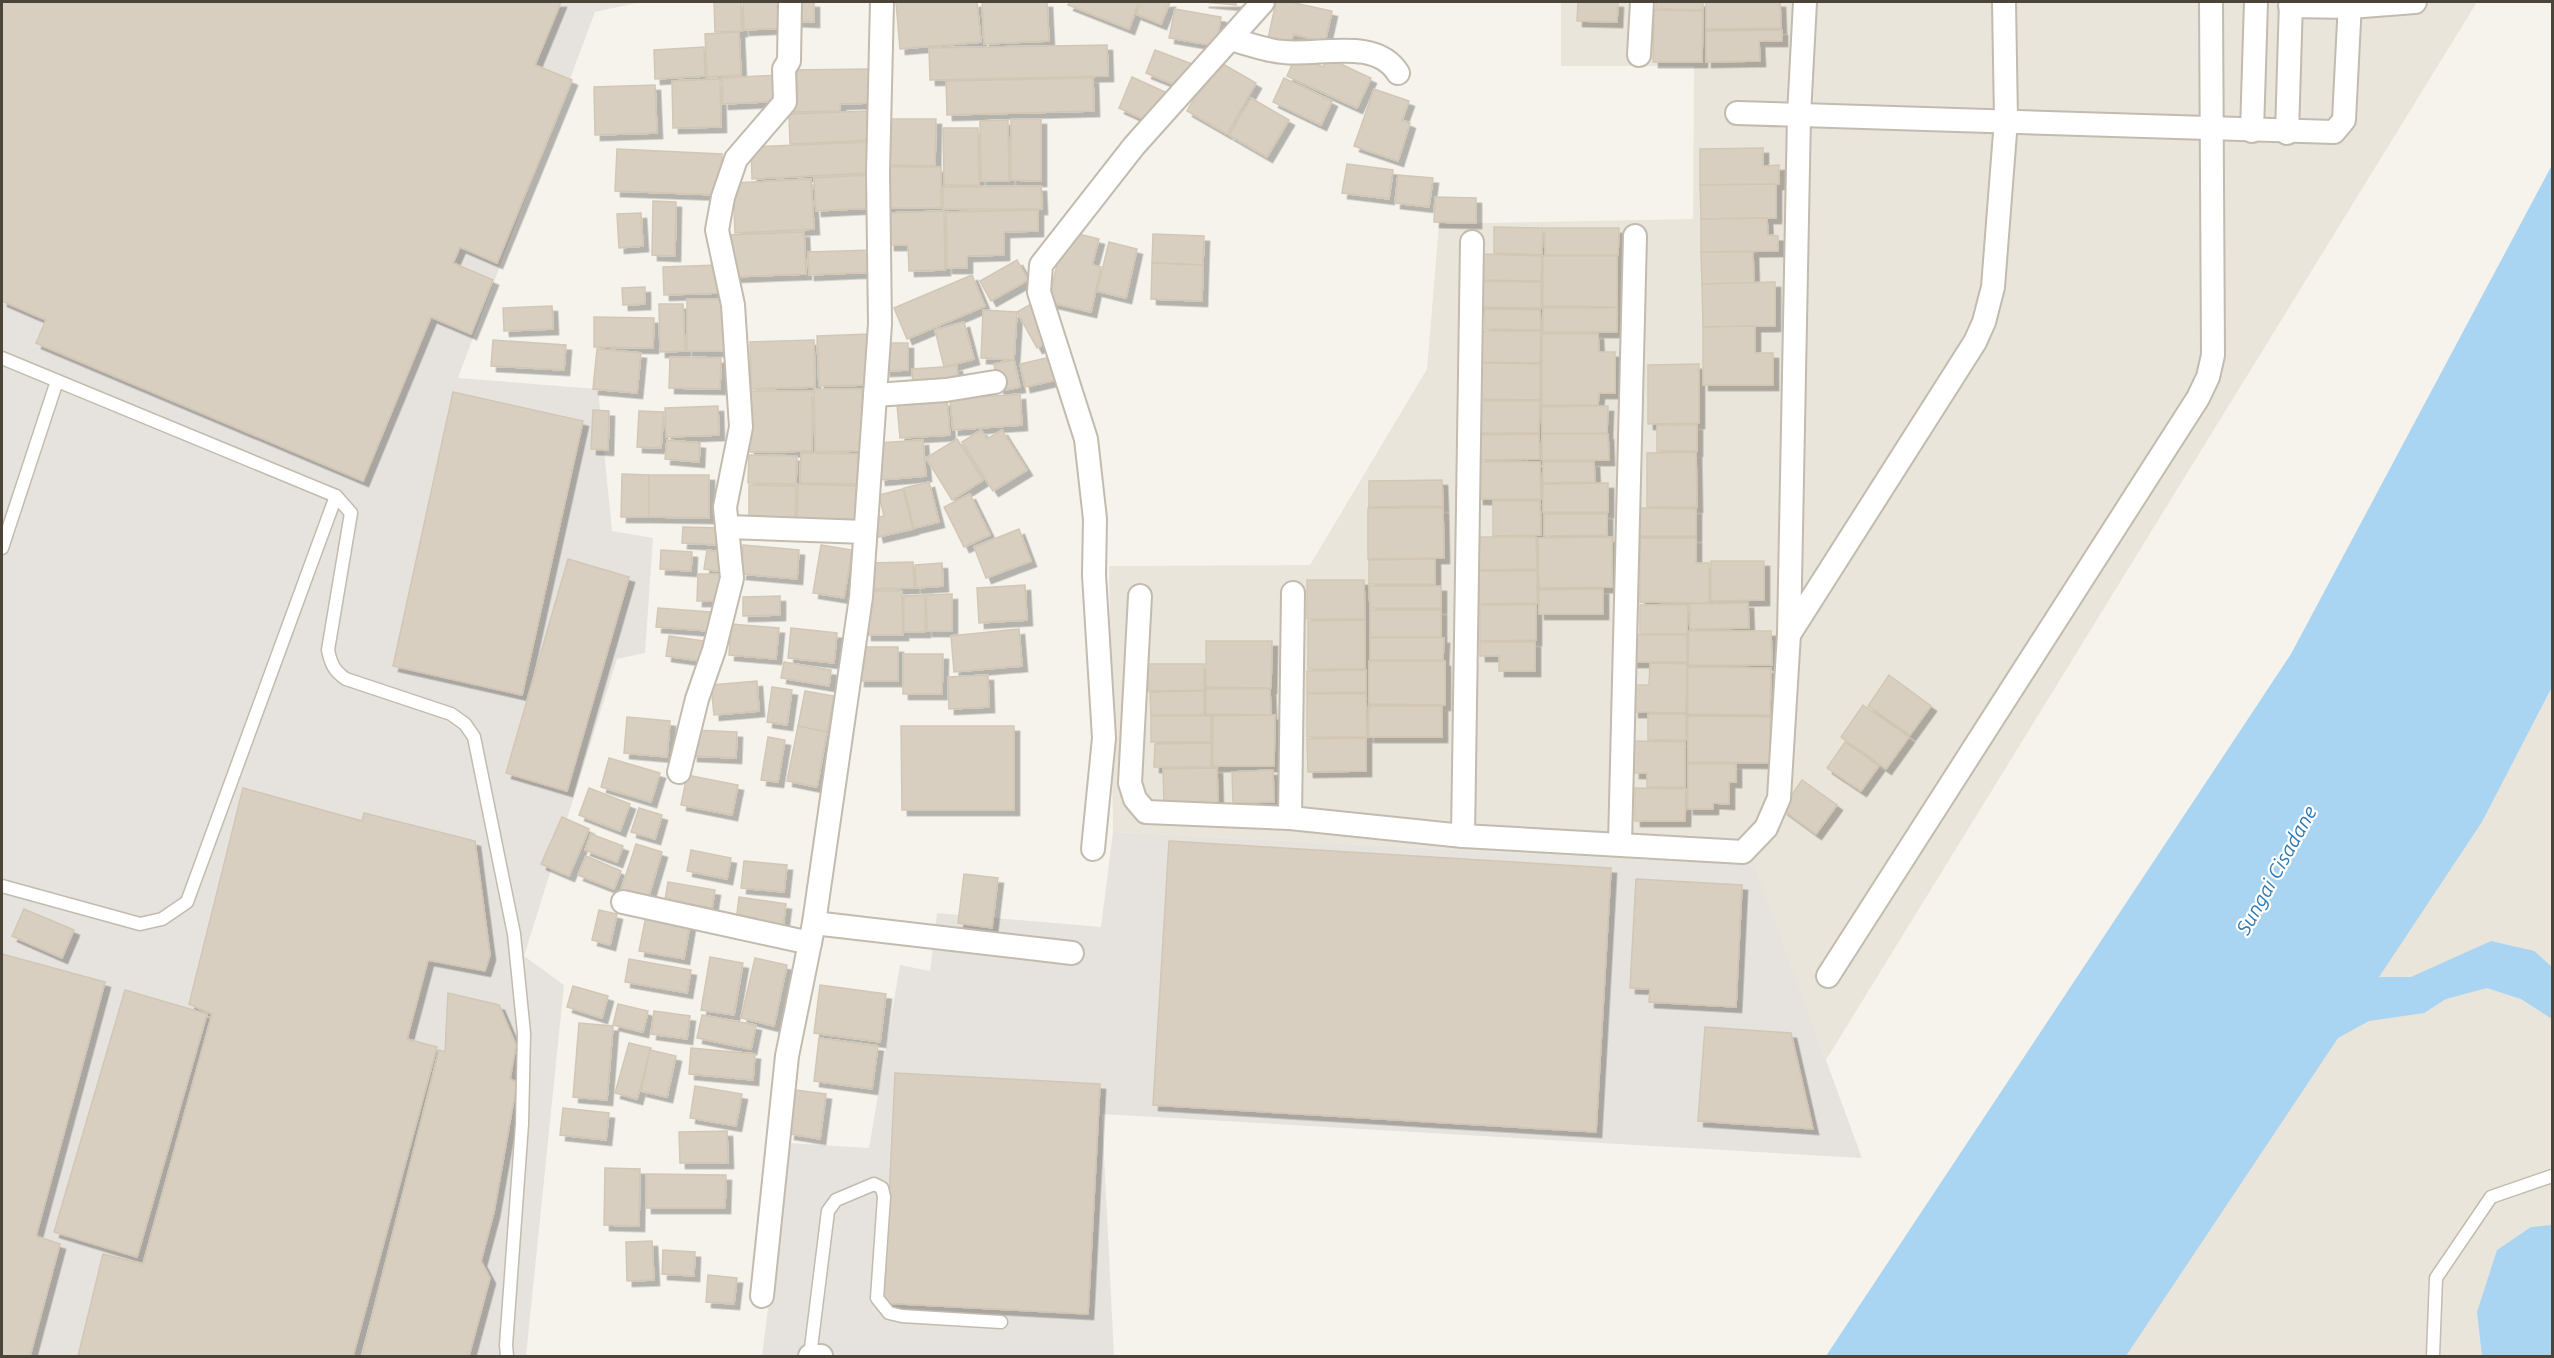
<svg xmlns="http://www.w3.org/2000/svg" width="2554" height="1358" viewBox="0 0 2554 1358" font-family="Ubuntu,sans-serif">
<defs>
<filter id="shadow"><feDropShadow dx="5.5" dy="5.5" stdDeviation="0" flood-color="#0004"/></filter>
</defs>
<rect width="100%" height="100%" fill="#f6f3ec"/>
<g fill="#eae5da">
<polygon points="1561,2 2477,2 1826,1060 1753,865 1113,832 1109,566 1310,565 1427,369 1439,224 1693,219 1694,66 1561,66"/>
<polygon points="2552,687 2552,1356 2125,1356 2482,822"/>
</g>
<g fill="#e6e2dd">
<polygon points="2,2 641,2 595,12 458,378 598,389 612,531 653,538 645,653 617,659 524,956 564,985 526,1356 2,1356"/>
<polygon points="1113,832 1754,865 1862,1158 1102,1114 1114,1356 762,1356 789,1143 869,1148 900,965 930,971 937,913 1101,927"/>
</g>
<g fill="#a9d4f2">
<polygon points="2552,165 2552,687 2482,822 2379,977 2411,977 2491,941 2534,951 2552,967 2552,1019 2521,999 2487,988 2446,999 2424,1013 2369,1021 2338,1038 2126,1356 1826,1356 2291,654"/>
<polygon points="2552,1225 2552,1356 2482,1356 2477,1312 2497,1250 2531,1227"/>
</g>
<g fill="#d8cfc1" stroke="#d3c7b4" stroke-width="1.5" filter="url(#shadow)">
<polygon points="2,2 561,2 535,65 572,80 497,263 460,247 453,263 493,280 471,334 431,317 363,481 36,343 46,320 2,301"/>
<polygon points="714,2 741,2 742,31 715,32"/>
<polygon points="743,2 784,2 785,28 744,30"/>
<polygon points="793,2 814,2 814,22 793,21"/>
<polygon points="896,2 977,2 981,42 900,49"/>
<polygon points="982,2 1047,2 1049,41 984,44"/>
<polygon points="1070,2 1139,2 1129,29 1068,5"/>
<polygon points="1141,2 1170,2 1161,24 1136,14"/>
<polygon points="1203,2 1236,2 1236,5"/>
<polygon points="1276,2 1290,2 1332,11 1325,42 1293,34 1290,49 1267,43"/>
<polygon points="1578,2 1618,2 1617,22 1577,21"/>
<polygon points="1656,2 1703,2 1703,10 1656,9"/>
<polygon points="1706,2 1780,2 1781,28 1706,29"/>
<polygon points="1175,9 1221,17 1216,46 1169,38"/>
<polygon points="1654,10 1703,11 1702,62 1653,62"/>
<polygon points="1782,30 1782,41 1759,41 1760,61 1706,62 1706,31"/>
<polygon points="739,32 741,75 707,77 705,34"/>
<polygon points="1107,45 1108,76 930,80 929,48"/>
<polygon points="704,47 705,76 655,79 654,50"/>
<polygon points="1155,50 1192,64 1183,88 1146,73"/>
<polygon points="1296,55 1323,67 1328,58 1371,78 1357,108 1287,76"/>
<polygon points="1216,60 1256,83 1227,134 1187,111"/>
<polygon points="870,69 871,103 840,104 840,111 789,112 788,70"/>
<polygon points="780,75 781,101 723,104 722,78"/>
<polygon points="1132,77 1167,93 1154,124 1119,108"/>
<polygon points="1093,78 1094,111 947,115 946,81"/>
<polygon points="1284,78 1332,101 1321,125 1273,102"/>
<polygon points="720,79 721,127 673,128 672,81"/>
<polygon points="655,85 657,133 595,135 594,87"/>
<polygon points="1374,89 1409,101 1402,120 1410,123 1398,161 1354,146"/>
<polygon points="1251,98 1289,120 1267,157 1229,135"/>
<polygon points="870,111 872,140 790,144 789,114"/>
<polygon points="881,119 936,119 935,166 881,165"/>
<polygon points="1011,119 1041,119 1041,181 1011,180"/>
<polygon points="1008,120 1009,181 981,181 980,121"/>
<polygon points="943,128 978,128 979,185 944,185"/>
<polygon points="869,142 870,173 752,179 751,147"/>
<polygon points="1763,148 1763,166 1779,165 1779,184 1700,185 1700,149"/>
<polygon points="617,149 722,154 720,195 615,191"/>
<polygon points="1347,164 1393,170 1389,199 1342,193"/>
<rect x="882" y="167" width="59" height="41"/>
<polygon points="870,175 872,208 816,211 814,178"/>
<polygon points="1398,175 1433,178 1429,207 1395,203"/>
<polygon points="811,179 814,229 735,233 733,183"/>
<polygon points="1776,184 1776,218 1701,219 1700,185"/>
<polygon points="1041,186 1042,209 943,209 943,187"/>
<polygon points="1435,197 1476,198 1476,223 1434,222"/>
<polygon points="653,201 676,202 675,256 652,255"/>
<polygon points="1038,210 1038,231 1004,232 1004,255 967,256 967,268 947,268 946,212"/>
<polygon points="944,211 945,270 909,271 908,245 889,245 888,213"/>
<polygon points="641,213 643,246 619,248 617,214"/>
<polygon points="1767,218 1768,235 1778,236 1778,251 1701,252 1701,219"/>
<polygon points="1494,227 1543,228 1542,255 1494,253"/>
<polygon points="1545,228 1619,228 1618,255 1545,255"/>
<polygon points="804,232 806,274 730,277 728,235"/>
<polygon points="1071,232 1099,239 1092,265 1101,267 1091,312 1048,302 1063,240"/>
<polygon points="1153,234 1204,236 1203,265 1152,263"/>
<polygon points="1109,242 1137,249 1126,298 1097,291"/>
<polygon points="873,250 874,272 809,275 808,252"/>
<polygon points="1701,252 1753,252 1754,283 1702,284"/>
<polygon points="1481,254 1542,256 1541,281 1481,280"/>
<polygon points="1543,256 1617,256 1617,307 1543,306"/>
<polygon points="1017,260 1028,280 991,301 980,281"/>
<polygon points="1152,263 1203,265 1202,301 1151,299"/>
<polygon points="718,265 719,293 664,295 663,267"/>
<polygon points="972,275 985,306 907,339 894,308"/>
<polygon points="1476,281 1541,282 1541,308 1476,307"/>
<polygon points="1775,282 1775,326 1703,327 1702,284"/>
<polygon points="645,287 645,304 623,305 622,288"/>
<rect x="687" y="299" width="40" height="52"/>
<polygon points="659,304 683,304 685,351 660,352"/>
<polygon points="1031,304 1052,340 1037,348 1017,312"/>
<polygon points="552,306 553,329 504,331 503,308"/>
<rect x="1543" y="308" width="74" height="24"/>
<polygon points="1485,309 1540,310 1541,330 1485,329"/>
<polygon points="983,310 1017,312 1014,360 981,358"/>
<polygon points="594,317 654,318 653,348 594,347"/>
<polygon points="964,322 974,359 944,367 935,330"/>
<polygon points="1755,326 1755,353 1773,353 1773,385 1703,385 1703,327"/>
<polygon points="1477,331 1541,331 1540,363 1476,362"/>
<polygon points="869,334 871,385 819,386 817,336"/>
<polygon points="1542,334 1598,334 1599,352 1615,352 1615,393 1599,393 1598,405 1542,405"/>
<polygon points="493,340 566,345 564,370 491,366"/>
<polygon points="814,340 815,387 751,389 750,342"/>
<polygon points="884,343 908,343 908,370 885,371"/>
<polygon points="597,349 641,353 637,393 593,389"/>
<polygon points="670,357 721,358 720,389 669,388"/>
<polygon points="1051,357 1056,380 1025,387 1020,364"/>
<polygon points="1014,360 1020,387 999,391 994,364"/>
<polygon points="1479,363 1540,364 1540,400 1479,399"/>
<polygon points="1699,364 1699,423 1648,424 1648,365"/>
<polygon points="957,366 958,388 913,391 912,369"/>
<polygon points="814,389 862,389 863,451 815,452"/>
<polygon points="748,391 812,391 812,451 749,452"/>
<polygon points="453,392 583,421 522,695 393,666"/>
<polygon points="1020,394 1022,425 953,430 950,399"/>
<polygon points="947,400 950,435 900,438 897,404"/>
<polygon points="1474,401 1540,401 1539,433 1474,433"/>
<polygon points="718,406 719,435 666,437 665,408"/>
<polygon points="1608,406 1607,433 1542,433 1542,407"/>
<polygon points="593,410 609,411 608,450 591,449"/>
<polygon points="639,411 664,412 661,448 637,447"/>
<rect x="1657" y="425" width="40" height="26"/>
<polygon points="981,430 987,439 1002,430 1027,470 993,491 962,442"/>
<polygon points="1539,434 1540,459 1480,460 1480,435"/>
<polygon points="1542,434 1608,434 1609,460 1542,460"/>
<polygon points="957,439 983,480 952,500 926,458"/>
<polygon points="667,440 700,443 699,462 665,459"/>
<polygon points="923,440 926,476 880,480 877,443"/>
<polygon points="1696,452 1697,507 1647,507 1647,453"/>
<polygon points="801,453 858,454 858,484 800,483"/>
<polygon points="749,455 797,456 796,484 748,483"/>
<polygon points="1478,462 1540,462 1541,499 1478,499"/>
<polygon points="1543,462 1594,462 1595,482 1543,483"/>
<polygon points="622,474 649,475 649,517 621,517"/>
<polygon points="649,475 709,475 709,518 649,517"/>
<polygon points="1442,480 1443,506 1369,507 1369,481"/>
<polygon points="929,482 939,522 914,528 904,488"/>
<polygon points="1608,483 1608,512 1543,512 1543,484"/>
<polygon points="798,484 856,486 855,528 797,526"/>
<polygon points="749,485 796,486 795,525 749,524"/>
<polygon points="903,489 913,529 878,537 874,518 884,516 879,495"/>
<polygon points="970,494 990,535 964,547 944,507"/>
<polygon points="1493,501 1540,501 1541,535 1493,536"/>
<polygon points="1368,508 1443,508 1444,558 1368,559"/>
<polygon points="1637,508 1696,509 1696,536 1636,536"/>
<polygon points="1544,514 1607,514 1607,535 1544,536"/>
<polygon points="683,527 721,528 720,545 682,543"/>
<polygon points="1019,529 1031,561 986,578 974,547"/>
<polygon points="1479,537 1536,537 1537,569 1479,570"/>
<polygon points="1612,537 1612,587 1539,588 1538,538"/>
<polygon points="1640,538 1696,538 1696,563 1709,563 1709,603 1640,602"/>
<polygon points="743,545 799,550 797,579 741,574"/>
<polygon points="821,545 852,550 844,598 813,593"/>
<polygon points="661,550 692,552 691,571 660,569"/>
<polygon points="707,550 728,553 724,572 704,569"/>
<polygon points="568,559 629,577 567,791 506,773"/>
<polygon points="1435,559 1435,584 1369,584 1369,560"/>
<polygon points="1711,561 1764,561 1764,600 1711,601"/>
<polygon points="913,562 914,588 866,589 866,563"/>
<polygon points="942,563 943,586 916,588 915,565"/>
<polygon points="1479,571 1537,571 1537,603 1479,604"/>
<polygon points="698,574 725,574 724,601 697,601"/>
<polygon points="1307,580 1364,580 1365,619 1307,619"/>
<polygon points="1025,585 1027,620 979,623 977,588"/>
<polygon points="1369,586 1441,586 1441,608 1370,608"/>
<polygon points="1603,589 1603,614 1539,614 1539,590"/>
<polygon points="866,591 902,591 903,635 866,635"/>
<polygon points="952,594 952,631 927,631 926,595"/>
<polygon points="925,595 925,632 904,632 904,596"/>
<polygon points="780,596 780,615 743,616 743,597"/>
<polygon points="1748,603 1749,628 1690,629 1690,604"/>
<polygon points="1480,605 1536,605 1536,640 1480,641"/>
<polygon points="1640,605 1688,605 1687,634 1640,634"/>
<polygon points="658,608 710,612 709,631 656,627"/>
<rect x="1370" y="610" width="71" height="27"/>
<polygon points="1365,620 1365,669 1308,669 1308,621"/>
<polygon points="731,624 779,628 776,659 729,655"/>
<polygon points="791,628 837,633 834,663 788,658"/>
<polygon points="1019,629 1022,666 954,672 951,636"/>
<polygon points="1689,631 1771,631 1772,665 1688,665"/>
<rect x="1632" y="635" width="55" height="27"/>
<polygon points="669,636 703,641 701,661 666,656"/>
<polygon points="1370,638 1444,638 1443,660 1370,660"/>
<polygon points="1206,641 1272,641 1271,688 1206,687"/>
<polygon points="1480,642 1535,642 1535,671 1499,671 1499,656 1480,656"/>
<rect x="859" y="647" width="39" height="34"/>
<polygon points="903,654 943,654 942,694 903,694"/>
<polygon points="1369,661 1445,661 1445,705 1369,704"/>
<polygon points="784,662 831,670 829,686 781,678"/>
<polygon points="1650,663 1687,664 1686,713 1633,712 1634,685 1649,685"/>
<polygon points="1148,664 1204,664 1204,690 1148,691"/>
<polygon points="1688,667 1771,668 1770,715 1688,714"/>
<polygon points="1366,670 1366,692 1307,693 1307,671"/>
<polygon points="988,675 989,707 949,709 948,677"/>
<polygon points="1889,675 1931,706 1910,735 1868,706"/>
<polygon points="757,681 759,711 714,715 711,685"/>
<polygon points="772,687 792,690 787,725 767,722"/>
<polygon points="1206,689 1270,689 1271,715 1206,714"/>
<polygon points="805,691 834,696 827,732 798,726"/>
<polygon points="1204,691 1204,715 1151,715 1150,692"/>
<polygon points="1307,694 1366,694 1367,737 1307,737"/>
<polygon points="1863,705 1909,737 1886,769 1841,737"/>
<rect x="1369" y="706" width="73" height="31"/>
<rect x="1648" y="714" width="38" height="26"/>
<polygon points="1275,715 1274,766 1213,766 1213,716"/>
<rect x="1151" y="716" width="60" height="26"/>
<polygon points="1688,716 1770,717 1770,763 1688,762"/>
<polygon points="627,717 670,721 667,757 624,753"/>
<polygon points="798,726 827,732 817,787 787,781"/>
<polygon points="901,726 1014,726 1014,810 902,810"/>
<polygon points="693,730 737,732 736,758 692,756"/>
<polygon points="768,737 785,740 778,782 761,780"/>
<polygon points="1366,738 1366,771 1308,772 1307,739"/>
<polygon points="1634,741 1685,742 1685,787 1647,787 1647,773 1634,773"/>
<polygon points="1845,742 1879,766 1861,791 1827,768"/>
<polygon points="1211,743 1211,767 1154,767 1155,744"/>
<polygon points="609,758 660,773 651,802 601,787"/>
<polygon points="1688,764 1736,764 1736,782 1729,782 1729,804 1713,803 1713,809 1688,809"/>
<polygon points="1217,768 1218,805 1164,805 1163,769"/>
<polygon points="1273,770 1274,802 1233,803 1232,772"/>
<polygon points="687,775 738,785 732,815 681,805"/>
<polygon points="1802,780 1837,805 1816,834 1782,809"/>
<polygon points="243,788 362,821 364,813 475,841 490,955 485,971 428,960 407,1039 437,1047 353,1356 78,1356 103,1254 143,1264 212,1014 189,1004"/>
<polygon points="589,788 630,804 620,831 579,815"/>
<polygon points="1635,788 1686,789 1685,821 1635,821"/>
<polygon points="639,808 662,815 655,839 631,832"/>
<polygon points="562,817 589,829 569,876 541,864"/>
<polygon points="591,834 623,846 617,862 585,850"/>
<polygon points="1169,841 1611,868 1596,1132 1153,1105"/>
<polygon points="636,844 662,852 648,899 621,890"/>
<polygon points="691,850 731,858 727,879 687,871"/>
<polygon points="586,856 621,871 614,889 578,875"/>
<polygon points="744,861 787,865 784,892 741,888"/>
<polygon points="964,874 998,878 992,928 958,923"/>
<polygon points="1636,879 1742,885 1736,1007 1649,1002 1650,989 1630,988"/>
<polygon points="668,882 715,890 712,908 665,900"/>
<polygon points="739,897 786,904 783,927 736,921"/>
<polygon points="24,909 74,930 62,958 12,936"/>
<polygon points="599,910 617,914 610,945 592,940"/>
<polygon points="646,916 690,924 684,959 639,951"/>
<polygon points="2,954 105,982 36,1236 60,1244 30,1356 2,1356"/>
<polygon points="710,957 743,963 734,1015 701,1010"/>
<polygon points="755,958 787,965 774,1026 741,1018"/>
<polygon points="629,959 691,970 687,993 625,982"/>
<polygon points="820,985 886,994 880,1042 814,1033"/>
<polygon points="573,986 608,996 602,1018 567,1007"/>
<polygon points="125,990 207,1014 137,1257 54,1232"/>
<polygon points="448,993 499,1005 516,1045 510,1079 517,1082 494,1212 481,1261 490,1278 469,1356 362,1356 439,1050 445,1052"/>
<polygon points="618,1004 648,1011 643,1032 613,1025"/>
<polygon points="654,1011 690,1016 687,1039 651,1034"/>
<polygon points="702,1015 756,1025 751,1049 697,1038"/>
<polygon points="579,1023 613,1026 607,1100 573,1097"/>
<polygon points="1705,1027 1791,1033 1813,1129 1698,1121"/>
<polygon points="819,1038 878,1046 872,1089 814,1081"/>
<polygon points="629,1043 651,1048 637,1099 615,1093"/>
<polygon points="691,1048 755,1054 753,1080 689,1074"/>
<polygon points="650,1050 676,1056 667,1097 641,1091"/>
<polygon points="895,1073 1100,1084 1088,1314 884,1303"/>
<polygon points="695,1086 742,1094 736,1126 690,1118"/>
<polygon points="795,1090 826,1094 820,1139 789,1134"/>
<polygon points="563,1108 609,1113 606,1140 560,1135"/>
<polygon points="727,1131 728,1163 680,1163 679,1132"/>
<polygon points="605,1168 640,1169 639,1226 604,1225"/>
<polygon points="646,1174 726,1175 725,1208 646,1208"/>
<polygon points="652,1241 654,1280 627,1281 626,1242"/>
<polygon points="663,1250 695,1252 694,1276 662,1274"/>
<polygon points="708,1275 737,1278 734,1304 706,1302"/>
</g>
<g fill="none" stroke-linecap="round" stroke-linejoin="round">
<defs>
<g id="lane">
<path d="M2,358l334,138 15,17 -23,137c3,14 6,21 18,29l105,35 14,10 9,13 40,197 10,99 -2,91 -16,221 1,11"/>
<polyline points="2,548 57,381"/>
<polyline points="2,886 140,924 162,919 187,902 336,496"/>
<polyline points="810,1356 828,1211 836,1200 874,1184 882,1188 884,1197 877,1298 889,1313 902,1316 1001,1322"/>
<polyline points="2433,1356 2436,1278 2491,1197 2552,1176"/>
</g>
<g id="street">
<polyline points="2290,6 2350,7 2415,2"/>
<path d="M1230,39c17,4 36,12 54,13 35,4 92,-15 114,21"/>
<polyline points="1639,55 1642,2"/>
<polyline points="1737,113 2334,132 2344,120 2350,2"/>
<polyline points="2252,131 2256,2"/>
<polyline points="2287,133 2291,2"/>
<polyline points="875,395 946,390 995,382"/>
<polyline points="727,527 865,532"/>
<polyline points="1140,596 1130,783 1135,799 1146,812 1290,818 1463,836 1743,852 1766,828 1779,798 1789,634 1799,115 1805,2"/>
<polyline points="1790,633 1975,342 1984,322 1993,287 2006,120 2004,2"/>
<polyline points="679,772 697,699 714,650 732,578 725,507 741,427 733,305 717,230 723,197 736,159 785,102 784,69 789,61 790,2"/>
<polyline points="1290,818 1293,593"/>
<polyline points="1463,836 1472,242"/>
<polyline points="1620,844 1635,236"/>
<polyline points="1093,849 1104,738 1094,575 1095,519 1086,439 1039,292 1041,265 1134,146 1263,2"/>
<polyline points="623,902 810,943"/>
<polyline points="814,923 1072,953"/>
<polyline points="1828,976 2198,398 2208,377 2213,355 2211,2"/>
<polyline points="762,1296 787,1056 814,923 861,597 880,324 878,172 882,2"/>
<polyline points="810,1356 821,1356"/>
</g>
</defs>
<use href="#lane" stroke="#c2bbae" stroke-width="15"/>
<use href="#street" stroke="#c2bbae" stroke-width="26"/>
<use href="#lane" stroke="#fff" stroke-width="12"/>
<use href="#street" stroke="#fff" stroke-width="22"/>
</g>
<g text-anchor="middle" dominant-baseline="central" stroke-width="4.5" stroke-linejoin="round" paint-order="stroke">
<g font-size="20" font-style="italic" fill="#2e7ab2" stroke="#fff">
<text transform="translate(2276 870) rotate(-61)">Sungai Cisadane</text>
</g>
</g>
<rect width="2554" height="1358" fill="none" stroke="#4b4439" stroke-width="6"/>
</svg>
